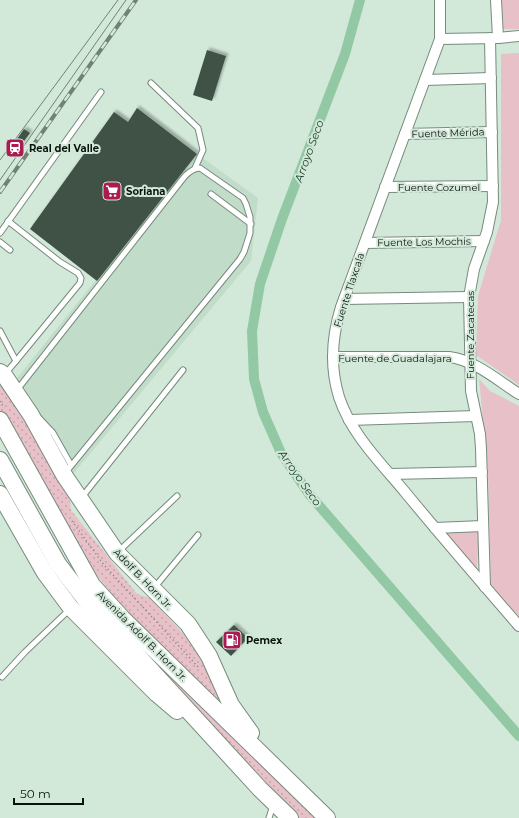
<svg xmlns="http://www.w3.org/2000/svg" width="519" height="818" viewBox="0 0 519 818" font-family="Montserrat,sans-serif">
<defs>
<pattern id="garden-dots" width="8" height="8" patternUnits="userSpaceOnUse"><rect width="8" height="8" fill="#e8c1c8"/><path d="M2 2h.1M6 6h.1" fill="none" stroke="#c6a5ab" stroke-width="1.8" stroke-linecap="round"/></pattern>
<filter id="shadow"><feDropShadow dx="2.5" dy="-2.5" stdDeviation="1" flood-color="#0004"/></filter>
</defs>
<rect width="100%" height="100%" fill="#d2e8d8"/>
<polygon fill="#c1ddc9" points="197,154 258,198 251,261 73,474 17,378"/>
<g fill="#e8c1c8">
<polygon points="500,0 519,0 519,29 501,29"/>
<polygon points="519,53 519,385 476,355 478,296 501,220 501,54"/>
<polygon points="479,379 490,391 519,406 519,619 491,584 488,471"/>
<polygon points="479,530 477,567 477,572 442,531"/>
</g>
<g fill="url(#garden-dots)">
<polygon points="0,381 16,402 69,494 71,510 137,594 150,598 204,656 225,701 221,704 122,606 96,574 80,551 0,412"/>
<polygon points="169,677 239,740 318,818 297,818 239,762"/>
</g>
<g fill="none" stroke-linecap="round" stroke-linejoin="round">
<polyline stroke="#93c8a4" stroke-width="10" points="360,0 345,54 282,219 260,284 252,331 254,379 263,412 281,453 309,494 519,736"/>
</g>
<g fill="#3f5144" filter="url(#shadow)">
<polygon points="207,50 226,56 212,101 193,95"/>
<polygon points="137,108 197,154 97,281 30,229 114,112 128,122"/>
<polygon points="24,129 30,133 13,156 8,152"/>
<polygon points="234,625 248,638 231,656 216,642"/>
</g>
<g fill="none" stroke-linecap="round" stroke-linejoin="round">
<defs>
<g id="lane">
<polyline points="151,83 198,128 203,150 195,168"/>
<polyline points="211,194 251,224"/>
<polyline points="0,233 101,92"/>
<polyline points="0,242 10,250"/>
<polyline points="0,331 16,361 80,283 81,278 78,273 60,262 8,221"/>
<polyline points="5,374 16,361"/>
<path d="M17,390l168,-214c5,-5 9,-8 15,-8l43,30 3,6 4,13v16l-6,19 -4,7 -174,213"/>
<polyline points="39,418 53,433 71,465"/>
<polyline points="82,497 183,370"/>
<polyline points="119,551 177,496"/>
<polyline points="154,588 198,535"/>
<polyline points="2,677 25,652 69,610"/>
<polyline points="269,818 273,805"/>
</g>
<g id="street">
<path d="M440,0v39l-99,268c-9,29 -11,61 -2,90 12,37 42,66 66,95 37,45 76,90 114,134"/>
<polyline points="496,0 498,38"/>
<polyline points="440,39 498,38 519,36"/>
<polyline points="425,80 491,78"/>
<polyline points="405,134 492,132"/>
<polyline points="385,187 493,186"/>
<polyline points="365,243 484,241"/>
<polyline points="344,299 469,297"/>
<path d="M333,357h116c26,3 48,23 70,37"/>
<polyline points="349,420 476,416"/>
<polyline points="390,474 482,472"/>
<polyline points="435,528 483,526"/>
<polyline points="485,587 481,449 480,434 471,391 469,297 474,269 487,232 493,202 490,38"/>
</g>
<g id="primary">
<polyline points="0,372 4,375 31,415 64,475 117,553 188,624 209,656 231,705 251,733"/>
<polyline points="0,420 92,585 123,619 327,818"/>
<polyline points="0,460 58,564 88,603 117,633 260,789 290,818"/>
<polyline points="0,494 45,573 71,608 157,694 177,711"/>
</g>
</defs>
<use href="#lane" stroke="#778b7d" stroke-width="7"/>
<use href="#street" stroke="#778b7d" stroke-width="12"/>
<use href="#primary" stroke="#778b7d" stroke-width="18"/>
<g stroke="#728176" stroke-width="1.5" stroke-dasharray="1 3" stroke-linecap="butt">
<polyline points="0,401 4,408"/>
<polyline points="72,521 104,565 200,669"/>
</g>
<use href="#lane" stroke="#fff" stroke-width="5"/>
<use href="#street" stroke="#fff" stroke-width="10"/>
<use href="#primary" stroke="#fff" stroke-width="16"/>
<g stroke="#728176" stroke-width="1">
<polyline points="0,160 118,0"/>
<polyline points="0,180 126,0"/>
</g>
<defs>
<polyline id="rail" points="0,192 136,0"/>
</defs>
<use href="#rail" stroke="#728176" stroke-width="4"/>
<use href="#rail" stroke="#d2e8d8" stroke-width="2.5" stroke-dasharray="8" stroke-linecap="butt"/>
</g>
<defs>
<symbol id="station-square" viewBox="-11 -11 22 22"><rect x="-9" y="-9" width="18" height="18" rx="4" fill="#ab1a53" stroke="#d2e8d8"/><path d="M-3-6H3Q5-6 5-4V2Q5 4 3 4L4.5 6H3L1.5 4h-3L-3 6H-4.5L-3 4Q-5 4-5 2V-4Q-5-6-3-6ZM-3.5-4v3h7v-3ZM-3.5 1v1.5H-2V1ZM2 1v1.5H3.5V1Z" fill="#fff"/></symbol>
<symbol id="supermarket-square" viewBox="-11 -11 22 22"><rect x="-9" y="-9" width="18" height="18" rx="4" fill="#ab1a53" stroke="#d2e8d8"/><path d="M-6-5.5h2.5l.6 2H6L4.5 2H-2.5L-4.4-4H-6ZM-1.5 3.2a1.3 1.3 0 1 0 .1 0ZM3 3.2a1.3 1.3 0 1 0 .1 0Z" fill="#fff"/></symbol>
<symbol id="fuel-square" viewBox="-11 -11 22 22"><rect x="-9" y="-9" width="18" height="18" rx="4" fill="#ab1a53" stroke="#d2e8d8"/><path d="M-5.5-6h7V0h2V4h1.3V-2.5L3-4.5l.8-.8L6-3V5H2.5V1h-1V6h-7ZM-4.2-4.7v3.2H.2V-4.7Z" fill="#fff"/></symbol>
</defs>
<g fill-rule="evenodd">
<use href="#station-square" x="4" y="137" width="22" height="22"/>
<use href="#supermarket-square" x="101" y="180" width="22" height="22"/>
<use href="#fuel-square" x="221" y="629" width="22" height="22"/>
</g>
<g text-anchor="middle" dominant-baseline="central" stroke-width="4" stroke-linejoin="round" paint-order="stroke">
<g font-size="10" fill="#0c130e" stroke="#d2e8d8">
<text transform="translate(448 133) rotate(-2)">Fuente Mérida</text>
<text x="439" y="187">Fuente Cozumel</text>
<text transform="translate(424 242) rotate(-1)">Fuente Los Mochis</text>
<text transform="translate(349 290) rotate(-72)">Fuente Tlaxcala</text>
<text transform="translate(470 335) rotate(-90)">Fuente Zacatecas</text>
<text x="395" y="358">Fuente de Guadalajara</text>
<text transform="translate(143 579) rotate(46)">Adolf B. Horn Jr.</text>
<text transform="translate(142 636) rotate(45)">Avenida Adolf B. Horn Jr.</text>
</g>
<g font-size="10" font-weight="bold" fill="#0c130e" stroke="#d2e8d8" text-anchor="start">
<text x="29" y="148">Real del Valle</text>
<text x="126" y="191">Soriana</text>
<text x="246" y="640">Pemex</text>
</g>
<g font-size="11" font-style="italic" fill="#123b23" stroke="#d2e8d8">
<text transform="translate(309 151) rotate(-70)">Arroyo Seco</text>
<text transform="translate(300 478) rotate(55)">Arroyo Seco</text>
</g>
</g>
<path d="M14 798v6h69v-6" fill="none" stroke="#0c130e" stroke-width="2"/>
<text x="20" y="798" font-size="12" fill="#0c130e" stroke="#d2e8d8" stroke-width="3" paint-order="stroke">50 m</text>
</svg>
